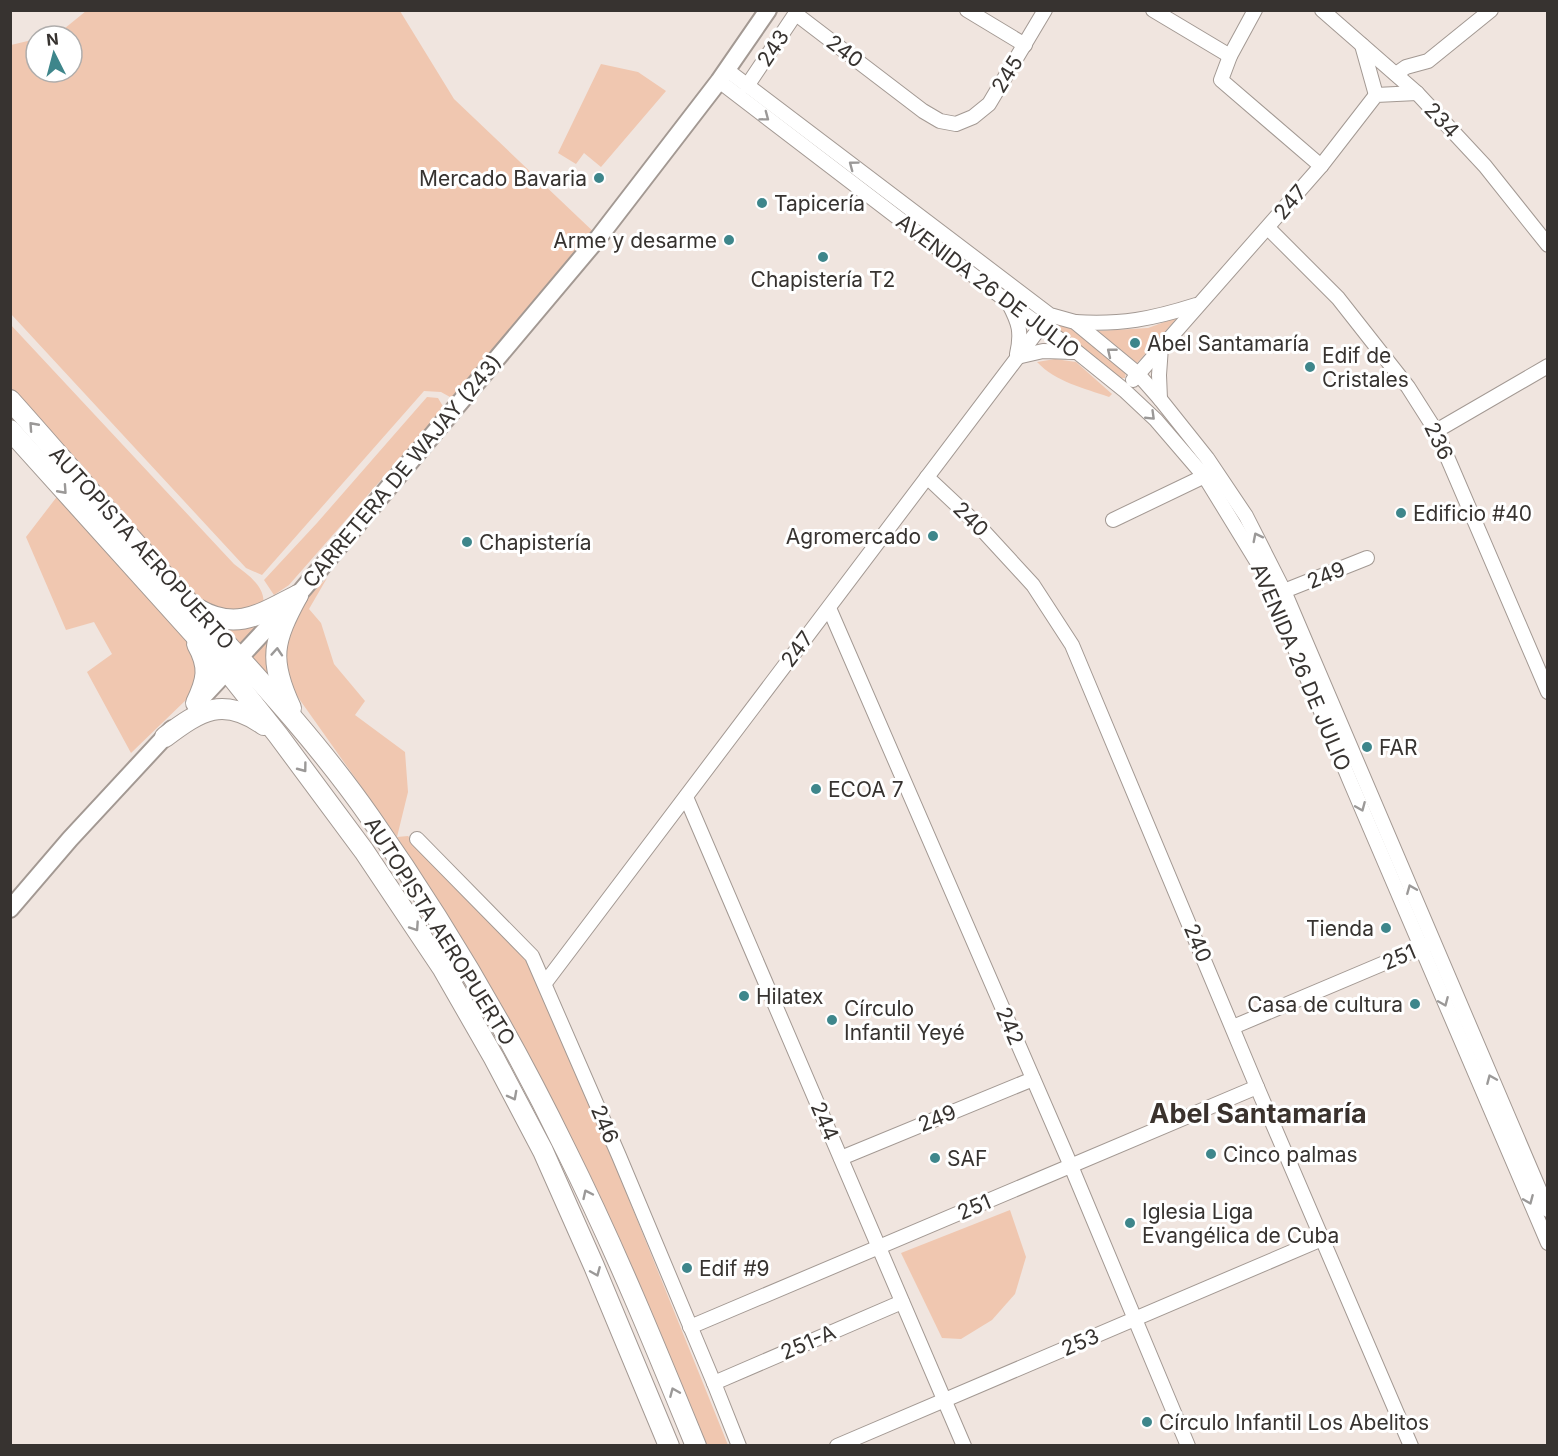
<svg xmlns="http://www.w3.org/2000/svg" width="1558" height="1456" viewBox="0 0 1558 1456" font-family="Inter,sans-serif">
<rect width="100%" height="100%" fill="#f0e5df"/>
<g fill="#f0c7b0">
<polygon points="86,11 400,11 454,99 599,237 459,402 441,392 424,391 262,575 246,568 11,314 11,45 36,39 36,72 72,72 72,36 47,36 59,33"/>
<polygon points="601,64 638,72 666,91 601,167 584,153 576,164 558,153"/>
<polygon points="1178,317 1137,363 1098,331 1148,328"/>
<polygon points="1056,321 1079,331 1126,371 1125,378 1117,378 1052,326"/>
<path d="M10,324l224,240c13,10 33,23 29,42l-18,10 -48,-14 -186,-213z"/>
<path d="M1055,359l21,3 36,32 -3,3c-25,-9 -53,-15 -72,-35z"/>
<polygon points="427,397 438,398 444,408 289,585 274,595 264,580 317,523"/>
<polygon points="59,494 187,637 198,656 199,679 188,698 131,753 87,672 112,654 94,622 66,630 26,537"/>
<polygon points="327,578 309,609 321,623 334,664 365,701 355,715 405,752 408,792 397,837 408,836 524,958 538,980 611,1155 728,1445 707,1445 594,1185 549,1095 475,961 397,837 290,686 282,650 298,607"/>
<polygon points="265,621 240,648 219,626"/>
<polygon points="276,629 280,697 248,659"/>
<polygon points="1010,1210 1026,1257 1015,1294 992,1320 961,1339 942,1338 901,1253"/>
</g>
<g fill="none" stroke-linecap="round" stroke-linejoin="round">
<defs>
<g id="minor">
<polyline points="967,10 1025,45"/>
<polyline points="1153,10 1230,56"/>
<polyline points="1255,10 1230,56 1221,80 1321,166"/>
<polyline points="1322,10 1417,93 1485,166 1548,245"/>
<polyline points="796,14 923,111 940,121 956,124 973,117 989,104 1045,10"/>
<polyline points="1362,45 1376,95"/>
<polyline points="727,70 1050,315 1075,322 1138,374 1160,399 1207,458 1246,516 1284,591 1548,1210"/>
<polyline points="1396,74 1406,67 1428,61 1491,10"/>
<polyline points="719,81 1008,302 1077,352 1124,390 1156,420 1205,477 1262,570 1350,781 1548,1243"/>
<polyline points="747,86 798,10"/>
<polyline points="1268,228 1338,298 1408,387 1436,431 1548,692"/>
<path d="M1009,304c10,19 13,28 8,50"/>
<path d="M1075,322c46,3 77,-3 121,-17"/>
<polyline points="1017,357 1043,351 1074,352"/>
<polyline points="1133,380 1321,166 1376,95 1417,93"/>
<polyline points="1160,399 1159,375 1161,347"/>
<polyline points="1436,431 1548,366"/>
<polyline points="927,477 976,523 1033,585 1072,645 1257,1087 1411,1446"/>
<polyline points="1113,520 1211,473"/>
<polyline points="1284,591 1367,558"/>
<polyline points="829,608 1071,1166 1188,1446"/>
<polyline points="686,797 964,1446"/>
<polyline points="417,839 532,956 619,1156 714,1383 739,1446"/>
<polyline points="545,983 1045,321"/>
<polyline points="1233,1027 1427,945"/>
<polyline points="841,1158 1033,1079"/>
<polyline points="690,1327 1257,1087"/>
<polyline points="714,1383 902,1302"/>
<polyline points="837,1446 1322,1239"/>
</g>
<g id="major">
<polyline points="198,702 298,595 599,237 719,81 768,10"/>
<polyline points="10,909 70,839 172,729"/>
</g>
<g id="highway">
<path d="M10,400c61,68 119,138 181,205 62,68 126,136 179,212 74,105 140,218 196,333 48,96 89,196 130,296"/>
<polyline points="10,430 228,672 278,735 364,851 443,969 494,1058 543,1151 594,1266 669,1446"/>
<path d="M198,609c39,23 64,4 100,-14"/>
<path d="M196,703c11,-23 14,-36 1,-59"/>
<path d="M291,708c-23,-49 -18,-67 7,-113"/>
<path d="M165,737c36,-27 58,-41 99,-12"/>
</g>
</defs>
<use href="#minor" stroke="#a39993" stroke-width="16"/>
<use href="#major" stroke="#a39993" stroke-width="20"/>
<use href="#highway" stroke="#a39993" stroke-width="22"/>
<use href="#minor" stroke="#fff" stroke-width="14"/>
<use href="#major" stroke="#fff" stroke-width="16"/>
<use href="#highway" stroke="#fff" stroke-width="20"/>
</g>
<defs><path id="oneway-chevron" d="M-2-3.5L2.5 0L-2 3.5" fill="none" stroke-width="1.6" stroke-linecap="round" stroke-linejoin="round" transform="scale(1.5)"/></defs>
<g stroke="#9b9998">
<use href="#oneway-chevron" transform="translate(765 117) rotate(37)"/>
<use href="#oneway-chevron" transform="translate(853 165) rotate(-143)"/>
<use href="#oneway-chevron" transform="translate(1111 352) rotate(-141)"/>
<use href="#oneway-chevron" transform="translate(1151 416) rotate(44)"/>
<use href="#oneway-chevron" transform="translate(33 426) rotate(-132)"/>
<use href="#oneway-chevron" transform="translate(63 490) rotate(48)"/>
<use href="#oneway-chevron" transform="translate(1257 537) rotate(-117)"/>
<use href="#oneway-chevron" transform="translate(277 652) rotate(-86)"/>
<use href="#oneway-chevron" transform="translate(303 768) rotate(53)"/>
<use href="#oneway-chevron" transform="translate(1361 807) rotate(67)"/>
<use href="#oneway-chevron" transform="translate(1411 889) rotate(-112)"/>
<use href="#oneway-chevron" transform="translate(415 927) rotate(56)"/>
<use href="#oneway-chevron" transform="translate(1444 1002) rotate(67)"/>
<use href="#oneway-chevron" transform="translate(1491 1079) rotate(-113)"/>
<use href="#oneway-chevron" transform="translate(513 1096) rotate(62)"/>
<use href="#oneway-chevron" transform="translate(587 1194) rotate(-115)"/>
<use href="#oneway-chevron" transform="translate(1529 1200) rotate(67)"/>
<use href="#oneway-chevron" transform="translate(596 1272) rotate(67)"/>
<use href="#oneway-chevron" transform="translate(674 1392) rotate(-113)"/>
</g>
<g fill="#3e868b" stroke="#fff" stroke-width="2">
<circle cx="599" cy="178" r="6"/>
<circle cx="762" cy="203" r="6"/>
<circle cx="729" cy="240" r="6"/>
<circle cx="823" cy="257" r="6"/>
<circle cx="1135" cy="343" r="6"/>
<circle cx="1310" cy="367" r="6"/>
<circle cx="1401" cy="513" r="6"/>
<circle cx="933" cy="536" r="6"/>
<circle cx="467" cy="542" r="6"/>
<circle cx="1367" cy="747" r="6"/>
<circle cx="816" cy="789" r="6"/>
<circle cx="1386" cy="928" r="6"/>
<circle cx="744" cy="996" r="6"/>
<circle cx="1415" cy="1004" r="6"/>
<circle cx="832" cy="1020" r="6"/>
<circle cx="1211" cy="1154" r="6"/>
<circle cx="935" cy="1158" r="6"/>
<circle cx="1130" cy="1223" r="6"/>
<circle cx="687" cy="1268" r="6"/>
<circle cx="1147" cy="1422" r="6"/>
</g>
<g text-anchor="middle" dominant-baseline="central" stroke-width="6" stroke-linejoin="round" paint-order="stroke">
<g font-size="21" fill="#373330" stroke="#fff">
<text transform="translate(773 48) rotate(-56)">243</text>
<text transform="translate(845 51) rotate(37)">240</text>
<text transform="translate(1007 74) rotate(-58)">245</text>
<text transform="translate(1442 120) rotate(47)">234</text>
<text transform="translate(1290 202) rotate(-50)">247</text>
<text transform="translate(988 286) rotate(37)">AVENIDA 26 DE JULIO</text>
<text transform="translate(1439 441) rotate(64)">236</text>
<text transform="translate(402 471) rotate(-50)">CARRETERA DE WAJAY (243)</text>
<text transform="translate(971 519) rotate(45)">240</text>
<text transform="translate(142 548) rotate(48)">AUTOPISTA AEROPUERTO</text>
<text transform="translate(1326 575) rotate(-22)">249</text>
<text transform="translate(797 649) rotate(-53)">247</text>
<text transform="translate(1301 667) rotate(67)">AVENIDA 26 DE JULIO</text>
<text transform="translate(440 931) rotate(58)">AUTOPISTA AEROPUERTO</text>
<text transform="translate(1198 943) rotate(67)">240</text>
<text transform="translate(1399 957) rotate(-23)">251</text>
<text transform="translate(1010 1026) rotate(67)">242</text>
<text transform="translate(937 1118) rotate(-22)">249</text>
<text transform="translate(825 1121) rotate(67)">244</text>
<text transform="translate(605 1124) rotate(67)">246</text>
<text transform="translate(974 1207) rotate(-23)">251</text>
<text transform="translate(808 1342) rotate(-23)">251-A</text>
<text transform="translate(1080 1342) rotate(-23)">253</text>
</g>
<g font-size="21" fill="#373330" stroke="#fff" text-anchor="start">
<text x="587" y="178" text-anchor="end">Mercado Bavaria</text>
<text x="774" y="203">Tapicería</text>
<text x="717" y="240" text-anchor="end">Arme y desarme</text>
<text x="823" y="279" text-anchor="middle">Chapistería T2</text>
<text x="1147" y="343">Abel Santamaría</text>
<text x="1322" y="355">Edif de<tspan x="1322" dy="24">Cristales</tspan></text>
<text x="1413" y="513">Edificio #40</text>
<text x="921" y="536" text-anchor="end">Agromercado</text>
<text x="479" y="542">Chapistería</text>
<text x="1379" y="747">FAR</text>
<text x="828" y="789">ECOA 7</text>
<text x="1374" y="928" text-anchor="end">Tienda</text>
<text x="756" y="996">Hilatex</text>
<text x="1403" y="1004" text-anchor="end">Casa de cultura</text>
<text x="844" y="1008">Círculo<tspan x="844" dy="24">Infantil Yeyé</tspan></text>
<text x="1223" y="1154">Cinco palmas</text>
<text x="947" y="1158">SAF</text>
<text x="1142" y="1211">Iglesia Liga<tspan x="1142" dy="24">Evangélica de Cuba</tspan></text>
<text x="699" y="1268">Edif #9</text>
<text x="1159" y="1422">Círculo Infantil Los Abelitos</text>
</g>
<g font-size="27" font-weight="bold" fill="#3a322d" stroke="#fff">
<text x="1258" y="1113">Abel Santamaría</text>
</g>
</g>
<rect width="1558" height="1456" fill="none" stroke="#373330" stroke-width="24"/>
<g transform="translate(54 54) rotate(354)"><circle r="28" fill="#ffffff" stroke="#afadac" stroke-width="1.5"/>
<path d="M0-4.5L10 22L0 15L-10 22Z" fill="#3e868b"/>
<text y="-9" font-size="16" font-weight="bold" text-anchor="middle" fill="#373330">N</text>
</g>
</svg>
